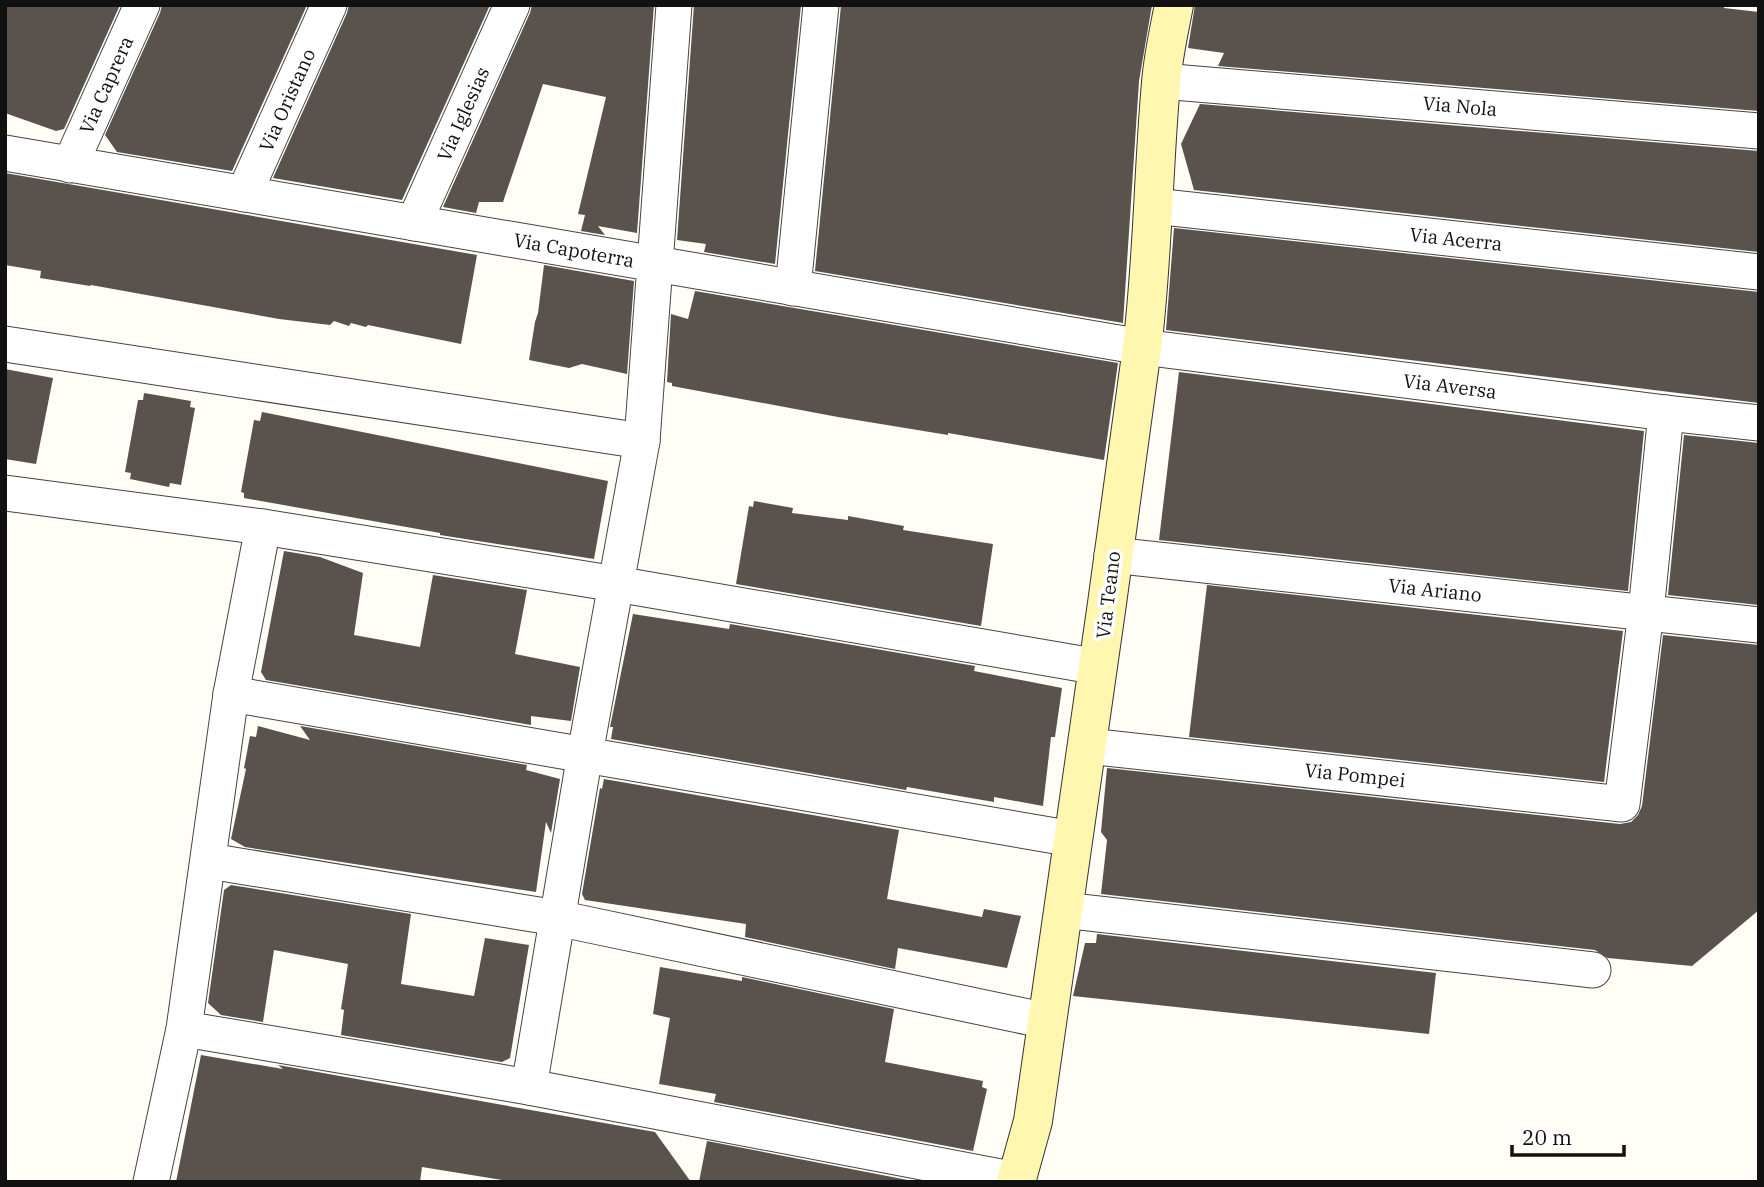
<svg xmlns="http://www.w3.org/2000/svg" width="1764" height="1187" viewBox="0 0 1764 1187" font-family="'IBM Plex Serif',serif">
<rect width="100%" height="100%" fill="#fffdf5"/>
<g fill="#5a524d">
<polygon points="5,5 120,5 64,129 56,131 5,113"/>
<polygon points="162,5 307,5 232,171 117,152 105,135 160,13"/>
<polygon points="349,5 490,5 402,200 273,178 347,13"/>
<polygon points="532,5 654,5 637,233 598,226 605,235 581,231 585,215 578,214 606,97 543,84 503,202 479,202 476,213 443,207 530,13"/>
<polygon points="694,5 801,5 775,264 704,252 706,244 677,240"/>
<polygon points="841,5 1152,5 1139,81 1123,323 815,271"/>
<polygon points="1195,5 1724,5 1724,8 1759,12 1759,111 1218,66 1224,53 1188,48"/>
<polygon points="1200,104 1759,151 1759,252 1194,190 1181,144"/>
<polygon points="5,173 477,255 461,344 368,325 366,327 351,323 349,326 334,321 330,325 279,319 91,285 90,286 40,278 41,271 5,265"/>
<polygon points="1174,228 1759,292 1759,403 1166,330"/>
<polygon points="544,265 634,281 627,374 582,364 569,368 529,360 535,322 538,313"/>
<polygon points="695,291 1118,363 1104,460 948,433 948,435 838,417 672,386 672,383 667,382 671,314 688,319"/>
<polygon points="5,369 53,378 36,464 5,459"/>
<polygon points="1179,372 1644,431 1628,591 1159,540"/>
<polygon points="144,393 191,401 190,407 195,408 181,485 170,483 169,487 130,479 131,473 125,472 138,400 143,400"/>
<polygon points="262,412 608,481 594,559 440,535 440,533 244,498 244,493 241,492 254,420 260,421"/>
<polygon points="1684,435 1759,443 1759,605 1668,595"/>
<polygon points="754,501 793,508 792,513 848,520 848,516 904,526 903,530 993,544 981,626 736,584 749,506 753,507"/>
<polygon points="284,551 320,557 363,573 354,635 420,647 433,575 527,590 515,654 580,667 571,721 531,716 531,725 266,680 261,672"/>
<polygon points="1207,585 1623,631 1604,782 1189,737"/>
<polygon points="633,614 729,629 730,624 975,666 974,671 1062,688 1055,737 1051,737 1043,806 994,797 994,802 907,787 906,790 611,739 613,727 610,727"/>
<polygon points="1663,635 1759,645 1759,910 1692,966 1608,958 1595,950 1101,894 1107,840 1101,832 1107,768 1620,824 1631,822 1638,815 1642,806"/>
<polygon points="258,726 310,740 300,726 527,765 526,770 560,779 551,833 546,822 536,892 245,847 231,839 246,769 244,768 250,736 256,737"/>
<polygon points="604,779 899,830 887,899 982,917 984,909 1021,916 1007,968 898,948 895,969 745,937 746,924 585,900 582,894 600,788 602,789"/>
<polygon points="231,885 411,914 401,984 474,996 485,938 529,945 510,1058 502,1062 341,1035 344,1010 341,1009 348,964 274,950 263,1022 221,1015 208,1003 224,890"/>
<polygon points="1097,934 1436,973 1429,1034 1073,996 1085,943 1096,943"/>
<polygon points="660,967 742,981 742,977 894,1009 885,1062 983,1081 982,1087 987,1089 973,1151 714,1102 716,1094 659,1084 670,1018 653,1014"/>
<polygon points="201,1055 283,1069 278,1065 655,1132 691,1182 514,1182 422,1167 420,1182 176,1182"/>
<polygon points="707,1141 918,1182 699,1182"/>
</g>
<g fill="none" stroke-linecap="round" stroke-linejoin="round">
<defs>
<g id="street">
<polyline points="1161,81 1759,131"/>
<polyline points="5,153 1142,347 1666,413 1759,423"/>
<polyline points="70,165 142,5"/>
<polyline points="244,194 329,5"/>
<polyline points="1154,206 1759,272"/>
<polyline points="414,223 512,5"/>
<polyline points="793,288 821,5"/>
<polyline points="5,344 642,441"/>
<polyline points="5,493 263,527 616,584 1099,667"/>
<polyline points="1112,555 1759,625"/>
<polyline points="231,694 1073,839"/>
<polyline points="1088,746 1622,804 1646,612 1666,413"/>
<polyline points="209,861 557,918 1047,1021"/>
<polyline points="1063,910 1593,970"/>
<polyline points="184,1029 529,1087 1016,1180"/>
<polyline points="529,1087 585,754 642,441 674,5"/>
<polyline points="151,1182 184,1029 231,694 263,527"/>
</g>
<path id="secondary" d="M1016,1182l17,-61c36,-257 75,-515 109,-773 11,-88 11,-176 19,-265 2,-26 8,-52 13,-78"/>
</defs>
<use href="#street" stroke="#444" stroke-width="37"/>
<use href="#secondary" stroke="#333" stroke-width="40"/>
<use href="#street" stroke="#fff" stroke-width="35"/>
<use href="#secondary" stroke="#fff6b0" stroke-width="38"/>
</g>
<g text-anchor="middle" dominant-baseline="central" stroke-width="7" stroke-linejoin="round" paint-order="stroke">
<g font-size="19" fill="#111" stroke="#fff">
<text transform="translate(106 85) rotate(-66)">Via Caprera</text>
<text transform="translate(287 100) rotate(-66)">Via Oristano</text>
<text transform="translate(1460 106) rotate(5)">Via Nola</text>
<text transform="translate(463 114) rotate(-66)">Via Iglesias</text>
<text transform="translate(1456 239) rotate(6)">Via Acerra</text>
<text transform="translate(574 250) rotate(10)">Via Capoterra</text>
<text transform="translate(1450 386) rotate(7)">Via Aversa</text>
<text transform="translate(1435 590) rotate(6)">Via Ariano</text>
<text transform="translate(1108 595) rotate(-83)">Via Teano</text>
<text transform="translate(1355 775) rotate(6)">Via Pompei</text>
</g>
</g>
<rect width="1764" height="1187" fill="none" stroke="#111111" stroke-width="14"/>
<path d="M1512 1145v10h112v-10" fill="none" stroke="#111111" stroke-width="3.5"/>
<text x="1522" y="1145" font-size="21" fill="#111111" stroke="#ffffff" stroke-width="5" paint-order="stroke">20 m</text>
</svg>
